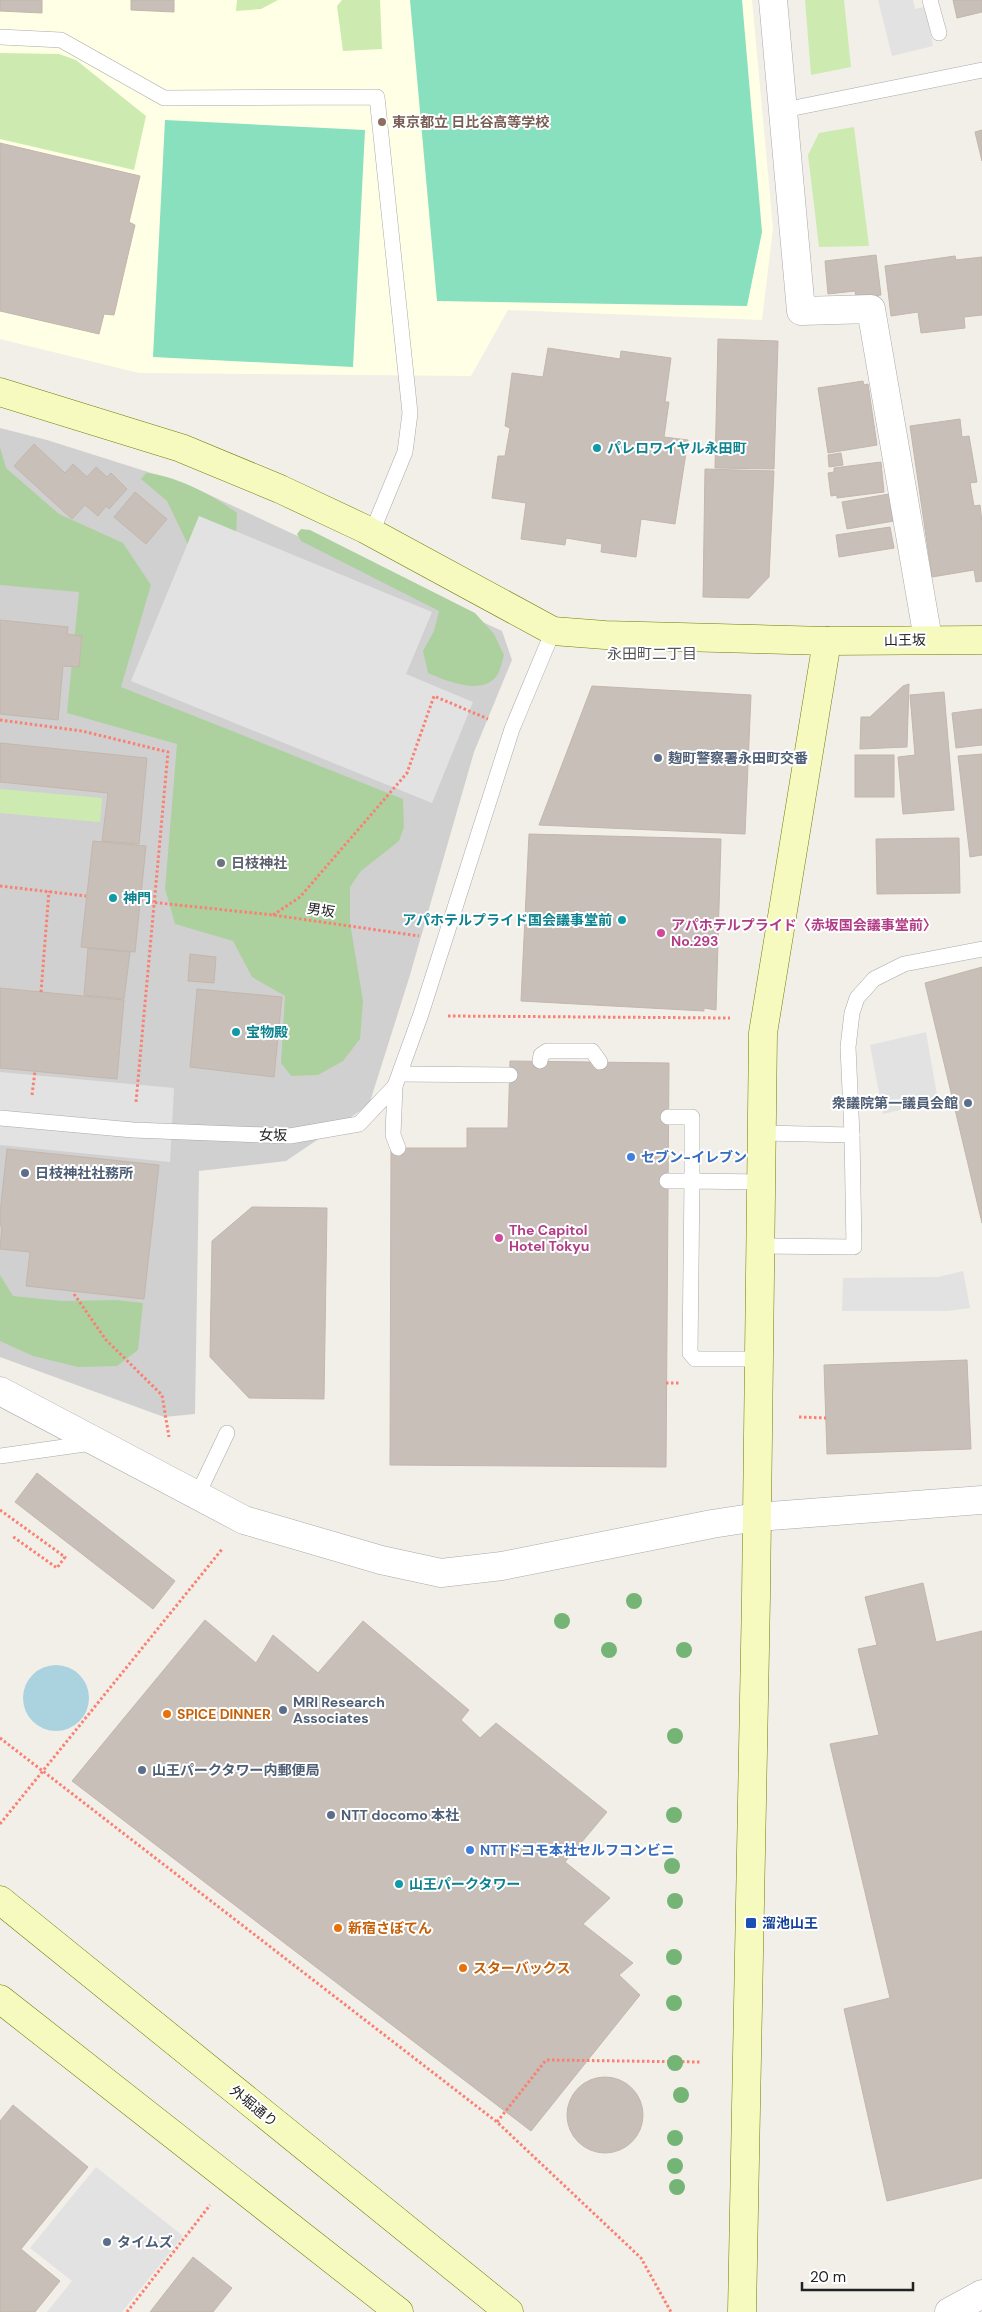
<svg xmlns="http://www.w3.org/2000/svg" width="982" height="2312" viewBox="0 0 982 2312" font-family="'DM Sans','Noto Sans JP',sans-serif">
<rect width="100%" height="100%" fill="#f2efe9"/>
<polygon fill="#ffffe5" points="0,0 752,0 773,228 762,320 508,310 471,376 139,373 0,339"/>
<polygon fill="#d0d0d0" points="0,428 47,440 186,484 502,631 512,660 474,752 410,975 369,1105 286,1161 199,1171 195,1414 164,1417 0,1357"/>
<g fill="#cdebb0">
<polygon points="237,0 278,0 261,9 236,11"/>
<polygon points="342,0 380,0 382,49 343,51 337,6"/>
<polygon points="805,0 844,0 851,67 811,75"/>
<polygon points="0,53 59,54 76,60 146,116 134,170 0,139"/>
<polygon points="854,127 869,246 819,247 808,155 819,133"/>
<polygon points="0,789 102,798 100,822 0,813"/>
</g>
<g fill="#add19e">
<polygon points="0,447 6,468 59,514 123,543 151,585 121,687 403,799 404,827 399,841 361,871 350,887 350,923 363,1001 360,1039 343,1061 318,1075 291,1076 281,1063 285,996 252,977 233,941 175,924 165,889 177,744 67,713 79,592 0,585"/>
<path d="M146,473c28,2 69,23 91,40l-1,27 -45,11 -24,-50 -26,-22z"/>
<path d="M301,529l9,1 165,83 19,21 10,21c-2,6 -3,13 -6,19 -14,23 -52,7 -70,-1l-5,-22 11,-20 5,-20 -138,-70 -4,-7z"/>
<polygon points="0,1275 13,1296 62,1301 117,1300 143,1303 138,1350 117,1366 78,1367 33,1356 0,1341"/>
</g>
<g fill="#88e0be">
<polygon points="410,0 742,0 762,232 747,306 437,301"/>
<polygon points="165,120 365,130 353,367 153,357"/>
</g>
<g fill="#e2e2e2">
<polygon points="878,0 913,0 915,9 925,7 933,46 892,56"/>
<polygon points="199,516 432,612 406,674 473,702 432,803 131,681"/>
<polygon points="926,1032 938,1101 883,1114 870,1045"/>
<polygon points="0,1072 174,1088 170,1162 0,1145"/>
<polygon points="963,1271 970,1308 947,1311 842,1311 843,1278 938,1277"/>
<polygon points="96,2167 183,2236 122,2312 47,2312 72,2281 30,2248"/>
</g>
<circle fill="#aad3df" cx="56" cy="1698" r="33"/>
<g fill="#c7bfb8" stroke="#c4b6ab">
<polygon points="0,0 42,0 42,13 0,11"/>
<polygon points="131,0 174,0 174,12 131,10"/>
<polygon points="953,0 982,0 982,12 957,18"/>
<polygon points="982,130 982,161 975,132"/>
<polygon points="0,143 140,176 129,222 135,225 114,315 104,314 99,334 0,311"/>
<polygon points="876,255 881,295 856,298 855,291 828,294 825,261"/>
<polygon points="955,256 956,260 982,257 982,315 964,317 965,328 921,333 918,312 891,316 885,266"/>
<polygon points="718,339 778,341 774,469 715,468"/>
<polygon points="548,348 620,359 621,351 671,358 665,402 669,402 664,437 688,440 675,524 641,519 636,557 601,552 602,544 566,538 565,545 521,539 526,503 492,498 498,456 505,456 510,428 505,426 512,373 543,377"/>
<polygon points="863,381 864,385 868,384 877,445 828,453 818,388"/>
<polygon points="960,419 962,437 969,436 977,482 970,483 974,506 980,505 982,522 982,581 976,582 974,570 932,577 910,426"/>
<polygon points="34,444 65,473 73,464 87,477 96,467 107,477 111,473 127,489 109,509 106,506 98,516 85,505 72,519 14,466"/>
<polygon points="841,453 843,465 829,467 828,455"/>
<polygon points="881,462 884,492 837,498 837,495 831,496 828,473 834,472 834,468"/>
<polygon points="705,469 774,471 769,577 749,598 703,597"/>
<polygon points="135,492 167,519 146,544 114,517"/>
<polygon points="889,494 894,521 847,529 842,502"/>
<polygon points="890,527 894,548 839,557 836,535"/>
<polygon points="0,620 68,627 67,634 82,636 79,667 63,666 58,720 0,714"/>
<polygon points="909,684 907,747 860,749 861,717 870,717 903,686"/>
<polygon points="592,686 751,695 745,834 539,825"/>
<polygon points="944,692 954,810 903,814 898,757 915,755 910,695"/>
<polygon points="982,709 982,745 956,748 952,713"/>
<polygon points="0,743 147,758 139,844 102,841 108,793 0,782"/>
<polygon points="982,754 982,855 970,857 958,756"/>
<rect x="855" y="755" width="39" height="42"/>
<polygon points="529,834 721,839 716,1010 704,1008 704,1011 521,1001"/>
<polygon points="959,838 960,893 877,894 876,839"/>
<polygon points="93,841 146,846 135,952 81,947"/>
<polygon points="88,948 130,952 124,999 84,995"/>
<polygon points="190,954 216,957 214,983 188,981"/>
<polygon points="982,967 982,1223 925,983"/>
<polygon points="0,988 124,1000 117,1079 0,1068"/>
<polygon points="197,989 282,997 274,1077 190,1067"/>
<polygon points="510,1061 669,1063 666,1467 390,1465 391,1148 467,1148 467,1128 508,1128"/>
<polygon points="7,1149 159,1165 144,1299 26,1286 30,1252 0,1249 2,1226 0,1226 0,1213"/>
<polygon points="252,1207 327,1208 324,1399 249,1398 210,1357 212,1241"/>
<polygon points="967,1360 971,1449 827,1454 824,1365"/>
<polygon points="37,1473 175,1581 153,1609 15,1502"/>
<polygon points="923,1583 936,1642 982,1631 982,2178 887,2201 844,2009 890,1998 830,1744 879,1735 858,1649 877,1645 865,1597"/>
<polygon points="205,1620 256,1663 273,1635 318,1673 363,1621 469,1710 461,1720 480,1738 496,1723 607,1812 565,1862 610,1898 583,1924 633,1963 619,1975 640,1995 531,2131 72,1781"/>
<circle cx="605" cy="2115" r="38"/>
<polygon points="13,2105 88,2167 21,2249 60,2281 35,2312 0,2312 0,2121"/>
<polygon points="193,2257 232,2288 213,2312 150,2312"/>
</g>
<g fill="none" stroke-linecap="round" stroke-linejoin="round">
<defs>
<g id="lane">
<polyline points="930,0 939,33"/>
<polyline points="0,37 61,40 164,98 377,97 410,413 405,452 372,532"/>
<polyline points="784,110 982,70"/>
<polyline points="540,1061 541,1055 547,1051 592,1051 600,1062"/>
<polyline points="400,1074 510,1075"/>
<polyline points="0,1118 133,1130 290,1136 359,1124 395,1086"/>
<polyline points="762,1133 852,1135"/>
<polyline points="398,1148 393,1135 395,1086 421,1014 512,729 553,631"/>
<polyline points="667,1181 692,1181 692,1117 668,1117"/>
<polyline points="761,1246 854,1247 852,1135 848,1047 852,1013 857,998 874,979 904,964 982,949"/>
<polyline points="759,1359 695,1359 690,1353 692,1181 761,1182"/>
<polyline points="0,1456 92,1443"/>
<polyline points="197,1496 227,1433"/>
</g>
<g id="street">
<polyline points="773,0 801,311 871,309 928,639"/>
<polyline points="0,1391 244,1520 381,1560 441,1573 502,1566 712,1524 757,1517 982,1500"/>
<polyline points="949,2312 982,2294"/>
</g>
<g id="secondary">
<polyline points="0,392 181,448 280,489 365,529 553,631 605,635 827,641 982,640"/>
<polyline points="0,1900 509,2312"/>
<polyline points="0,1999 399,2312"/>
<polyline points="742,2312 756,1597 763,1033 827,641"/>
</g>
</defs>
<use href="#lane" stroke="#a9a9a9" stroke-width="16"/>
<use href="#street" stroke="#a9a9a9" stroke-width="29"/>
<use href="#secondary" stroke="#707d05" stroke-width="29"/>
<g stroke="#fa8072" stroke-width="3" stroke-dasharray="2.5 2.5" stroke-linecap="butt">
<polyline points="0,720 82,731 168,752 136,1102"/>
<polyline points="0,886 86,896"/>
<polyline points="140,901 273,915 419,936"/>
<polyline points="273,915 300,897 407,773 434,696 488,719"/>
<polyline points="41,992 49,891"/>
<polyline points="448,1016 730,1018"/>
<polyline points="32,1095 35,1071"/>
<polyline points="74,1294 106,1340 162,1395 169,1437"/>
<polyline points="666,1383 681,1383"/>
<polyline points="799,1417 826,1418"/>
<polyline points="0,1510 65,1557 57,1568 12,1536"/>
<polyline points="0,1738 497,2122 641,2258 671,2312"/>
<polyline points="0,1824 223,1548"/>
<polyline points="497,2122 546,2060 700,2062"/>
<polyline points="127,2312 210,2205"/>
</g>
<use href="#lane" stroke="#fff" stroke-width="15"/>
<use href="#street" stroke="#fff" stroke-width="28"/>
<use href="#secondary" stroke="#f7fabf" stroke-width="28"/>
</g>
<g fill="#74b475">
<circle cx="634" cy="1601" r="8"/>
<circle cx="562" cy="1621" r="8"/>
<circle cx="609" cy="1650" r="8"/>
<circle cx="684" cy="1650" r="8"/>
<circle cx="675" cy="1736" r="8"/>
<circle cx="674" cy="1815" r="8"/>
<circle cx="672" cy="1866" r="8"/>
<circle cx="675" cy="1901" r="8"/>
<circle cx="674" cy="1957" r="8"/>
<circle cx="674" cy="2003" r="8"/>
<circle cx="675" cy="2063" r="8"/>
<circle cx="681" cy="2095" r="8"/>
<circle cx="675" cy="2138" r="8"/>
<circle cx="675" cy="2166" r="8"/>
<circle cx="677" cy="2187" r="8"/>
</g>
<circle fill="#8d6e63" stroke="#fff" stroke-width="2" cx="382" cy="122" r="5"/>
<g fill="#0f9aa8" stroke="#fff" stroke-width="2">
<circle cx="597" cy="448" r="5"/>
<circle cx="113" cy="898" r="5"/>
<circle cx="622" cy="920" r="5"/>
<circle cx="236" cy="1032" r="5"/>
<circle cx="399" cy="1884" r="5"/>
</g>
<g fill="#5c6f8a" stroke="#fff" stroke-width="2">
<circle cx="658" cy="758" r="5"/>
<circle cx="968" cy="1103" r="5"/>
<circle cx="25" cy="1173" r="5"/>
<circle cx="283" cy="1710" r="5"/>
<circle cx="142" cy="1770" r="5"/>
<circle cx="331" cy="1815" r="5"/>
<circle cx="107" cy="2242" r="5"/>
</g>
<circle fill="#6b7280" stroke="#fff" stroke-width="2" cx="221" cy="863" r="5"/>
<g fill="#d1479c" stroke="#fff" stroke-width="2">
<circle cx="661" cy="933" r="5"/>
<circle cx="499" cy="1238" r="5"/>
</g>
<g fill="#3f7fe0" stroke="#fff" stroke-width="2">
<circle cx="631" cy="1157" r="5"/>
<circle cx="470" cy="1850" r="5"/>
</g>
<g fill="#e8710a" stroke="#fff" stroke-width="2">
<circle cx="167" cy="1714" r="5"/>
<circle cx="338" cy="1928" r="5"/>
<circle cx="463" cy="1968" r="5"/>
</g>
<rect fill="#1a4fb4" stroke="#fff" stroke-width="2" x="745" y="1917" width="12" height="12" rx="2.5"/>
<g text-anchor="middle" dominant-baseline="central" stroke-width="4" stroke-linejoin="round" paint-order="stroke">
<g font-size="14" font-weight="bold" fill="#785e54" stroke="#fff" text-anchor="start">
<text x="392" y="122">東京都立 日比谷高等学校</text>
</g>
<g font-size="14" font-weight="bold" fill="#0d838f" stroke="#fff" text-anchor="start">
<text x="607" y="448">パレロワイヤル永田町</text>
<text x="123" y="898">神門</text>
<text x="612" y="920" text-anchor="end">アパホテルプライド国会議事堂前</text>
<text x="246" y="1032">宝物殿</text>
<text x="409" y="1884">山王パークタワー</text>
</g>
<g font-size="14" fill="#222" stroke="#fff">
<text transform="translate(905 640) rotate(-1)">山王坂</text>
<text transform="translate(321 910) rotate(8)">男坂</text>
<text transform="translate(273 1135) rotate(1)">女坂</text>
<text transform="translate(254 2106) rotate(39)">外堀通り</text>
</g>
<g font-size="14" font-weight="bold" fill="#4e5e75" stroke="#fff" text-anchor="start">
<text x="668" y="758">麹町警察署永田町交番</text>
<text x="958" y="1103" text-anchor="end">衆議院第一議員会館</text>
<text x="35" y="1173">日枝神社社務所</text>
<text x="293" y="1702">MRI Research<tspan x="293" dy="16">Associates</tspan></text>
<text x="152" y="1770">山王パークタワー内郵便局</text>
<text x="341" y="1815">NTT docomo 本社</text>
<text x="117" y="2242">タイムズ</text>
</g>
<g font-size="14" font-weight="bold" fill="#5b616d" stroke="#fff" text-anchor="start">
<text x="231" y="863">日枝神社</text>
</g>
<g font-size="14" font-weight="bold" fill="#b23c85" stroke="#fff" text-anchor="start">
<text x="671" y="925">アパホテルプライド〈赤坂国会議事堂前〉<tspan x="671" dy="16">No.293</tspan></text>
<text x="509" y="1230">The Capitol<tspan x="509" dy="16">Hotel Tokyu</tspan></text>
</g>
<g font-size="14" font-weight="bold" fill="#366cbe" stroke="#fff" text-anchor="start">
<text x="641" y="1157">セブン-イレブン</text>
<text x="480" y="1850">NTTドコモ本社セルフコンビニ</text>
</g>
<g font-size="14" font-weight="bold" fill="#c56008" stroke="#fff" text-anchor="start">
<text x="177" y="1714">SPICE DINNER</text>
<text x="348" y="1928">新宿さぼてん</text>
<text x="473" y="1968">スターバックス</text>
</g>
<g font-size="14" font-weight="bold" fill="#164399" stroke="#fff" text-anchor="start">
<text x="762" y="1923">溜池山王</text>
</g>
<g font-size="15" fill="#555" stroke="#fff">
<text x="652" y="654">永田町二丁目</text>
</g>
</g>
<path d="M802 2282v8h111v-8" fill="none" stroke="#222222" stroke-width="2.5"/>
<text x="810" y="2282" font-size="15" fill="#222222" stroke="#ffffff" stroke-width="4" paint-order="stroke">20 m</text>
</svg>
